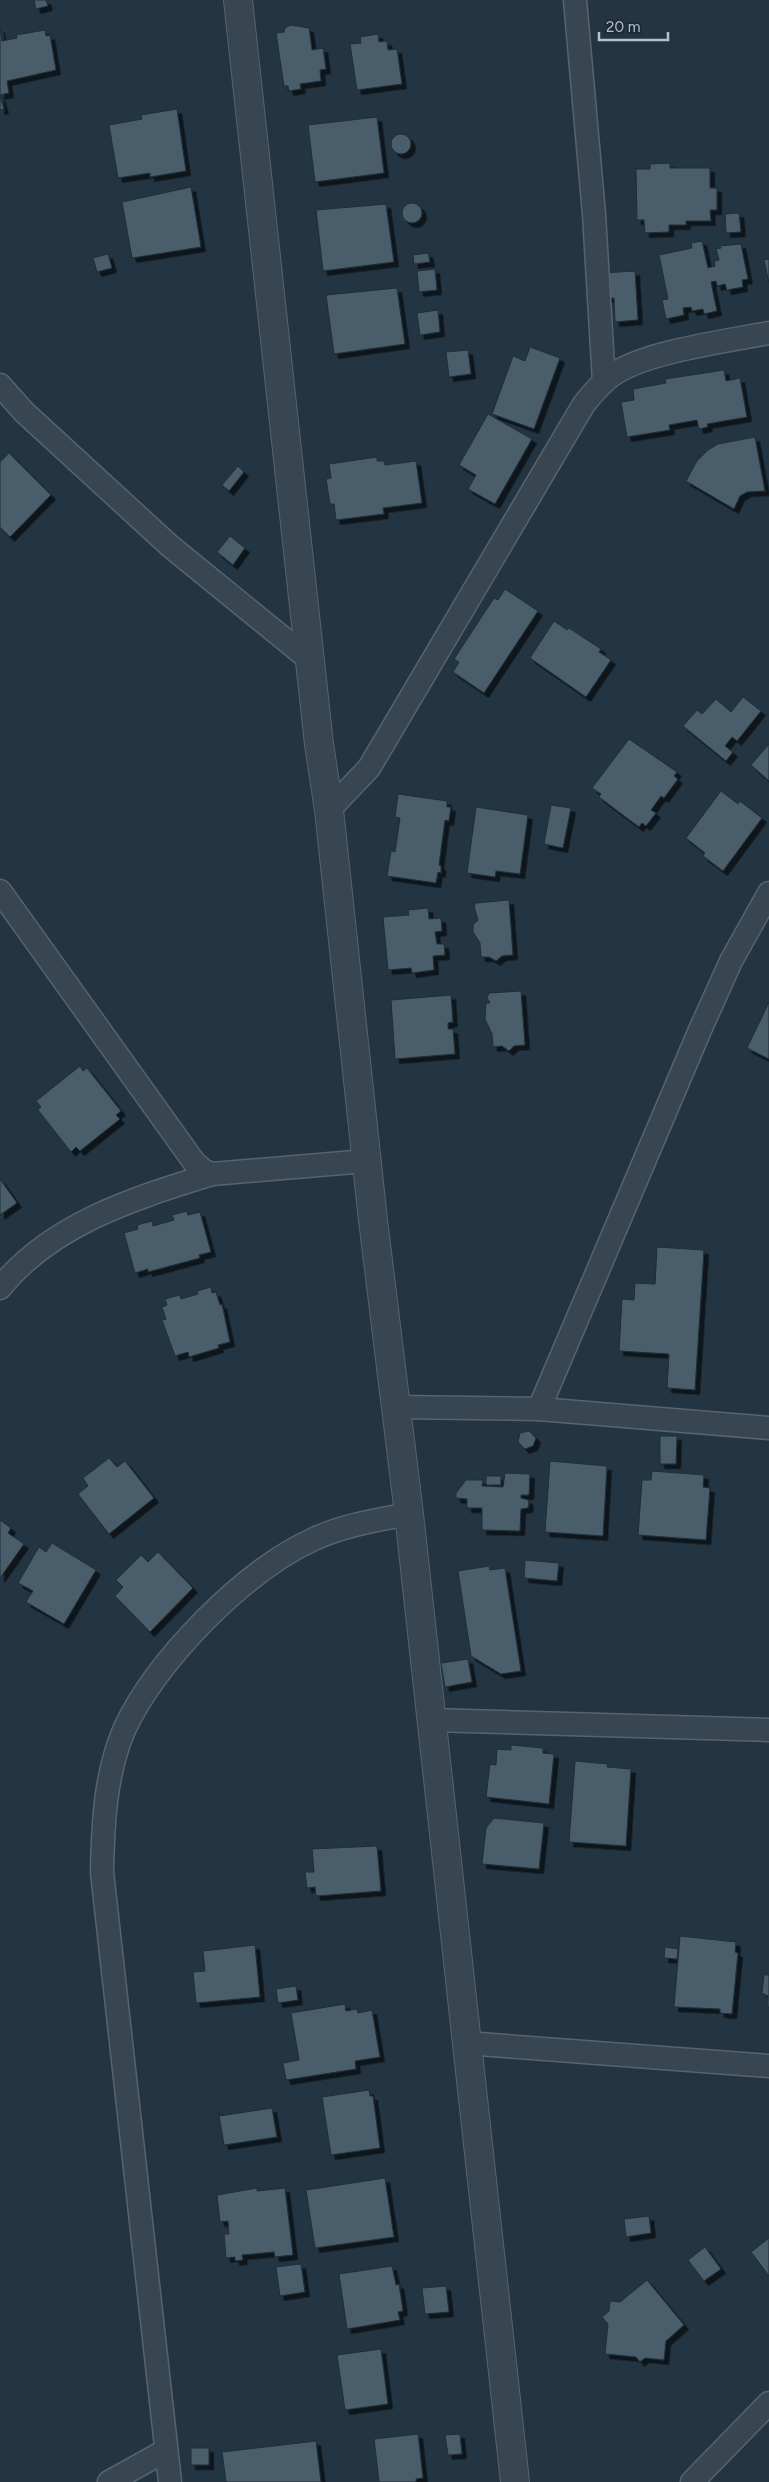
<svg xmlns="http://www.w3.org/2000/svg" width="769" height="2482" viewBox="0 0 769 2482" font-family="Figtree,sans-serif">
<defs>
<filter id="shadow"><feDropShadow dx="4.5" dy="4.5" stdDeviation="0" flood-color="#0009"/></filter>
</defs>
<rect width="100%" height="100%" fill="#233543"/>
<g fill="#495d6b" stroke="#1f2d39" filter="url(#shadow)">
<polygon points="34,0 46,0 48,6 36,9"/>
<polygon points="291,25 309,28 312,50 323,48 326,69 320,70 321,81 300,84 301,89 289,91 288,86 284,86 276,33 284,32 285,28"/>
<polygon points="0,28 2,41 17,38 16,35 45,30 46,36 50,35 56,70 7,81 9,93 0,95"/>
<polygon points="378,34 379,42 387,41 388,50 397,49 402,84 357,90 350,44 361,43 360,37"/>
<polygon points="0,96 4,109 0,110"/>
<polygon points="177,109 186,171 150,177 150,173 118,178 109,125 142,119 141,115"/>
<polygon points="377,117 384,173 315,182 308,125"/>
<circle cx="401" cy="144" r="10"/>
<polygon points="670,163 670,168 710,168 710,188 717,188 717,210 710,210 711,221 686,221 686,225 669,225 669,232 645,233 644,220 637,220 636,169 650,169 650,164"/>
<polygon points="191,187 201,247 132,258 122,202"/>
<circle cx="412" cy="213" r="10"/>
<polygon points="386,204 394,262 323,271 316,210"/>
<polygon points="739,213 741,232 726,233 725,214"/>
<polygon points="702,241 708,268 715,266 714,261 719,260 716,249 721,248 720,246 741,244 748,279 742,280 743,287 727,290 725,284 717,286 716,281 711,282 717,311 704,314 703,309 692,311 691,307 683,308 684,315 666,319 662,300 668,299 659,255 692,248 691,243"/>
<polygon points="428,253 430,262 414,264 413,255"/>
<polygon points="108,254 112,268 97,272 93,258"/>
<polygon points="769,259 769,283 764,260"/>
<polygon points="435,269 437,290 419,292 417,271"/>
<polygon points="635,271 638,320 615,322 614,298 604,298 603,273"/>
<polygon points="397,288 405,344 334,354 326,295"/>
<polygon points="438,310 440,332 420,335 417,313"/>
<polygon points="530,347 560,358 534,429 492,414 513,356 525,361"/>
<polygon points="468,350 471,374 449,377 446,352"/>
<polygon points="724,370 726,381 740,378 747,417 707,424 708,427 699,429 697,420 669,425 670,430 627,437 621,402 634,400 633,389 666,383 665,379"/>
<polygon points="488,414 532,439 495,504 468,489 476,475 459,465"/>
<polygon points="755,437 765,491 747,492 740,496 734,509 686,481 697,461 708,450 718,444"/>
<polygon points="9,453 51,495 10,537 0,527 0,462"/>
<polygon points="377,457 377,461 384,461 385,465 416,461 422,503 383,508 384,514 336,520 334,504 330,504 326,479 331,478 329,464"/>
<polygon points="238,466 244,472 229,491 222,485"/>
<polygon points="230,536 245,548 233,565 217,552"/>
<polygon points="505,589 538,611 484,693 453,672 459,662 454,659 494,598 498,600"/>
<polygon points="554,621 567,630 569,628 601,649 599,652 611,660 586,697 530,658"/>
<polygon points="743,697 761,711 737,741 732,737 725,746 733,752 726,761 683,726 697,710 702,714 716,699 731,712"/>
<polygon points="629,739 677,772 674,776 678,779 664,798 661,796 651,810 656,813 646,826 642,823 639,827 599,797 601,794 592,788"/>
<polygon points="769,744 769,781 751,765"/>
<polygon points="721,791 738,804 740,801 762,818 723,871 703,856 705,853 686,838"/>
<polygon points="398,794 447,801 447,807 451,807 449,821 445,820 439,865 441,866 441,873 438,872 436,883 387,876 391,851 395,852 400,818 395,817"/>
<polygon points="551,805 571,808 563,848 544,844"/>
<polygon points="476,807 528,815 520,874 496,871 495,877 467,873"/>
<polygon points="509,900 513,955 502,956 496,961 489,957 481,957 480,943 473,932 473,925 478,920 474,906 476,903"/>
<polygon points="428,908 429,919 441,918 442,931 435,932 437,944 444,944 445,955 433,956 434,970 412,973 411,968 388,970 383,917 409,915 408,910"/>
<polygon points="521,991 525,1045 514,1046 509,1051 502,1046 493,1047 492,1034 485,1019 486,1003 490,1003 487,998 489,993"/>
<polygon points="451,995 453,1022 448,1023 448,1029 453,1029 455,1054 395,1059 391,1000"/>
<polygon points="769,1002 769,1059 747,1048"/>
<polygon points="80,1066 83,1071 87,1068 121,1111 116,1115 120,1119 80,1151 76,1147 71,1152 38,1110 41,1107 36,1101"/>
<polygon points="0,1179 17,1203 0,1215"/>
<polygon points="187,1211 188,1215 200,1212 211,1252 199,1255 200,1258 148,1272 148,1269 135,1273 124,1233 138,1229 137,1225 152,1221 153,1226 174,1220 172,1215"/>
<polygon points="657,1247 704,1250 695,1390 667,1388 669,1354 619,1351 622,1299 634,1300 635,1283 655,1284"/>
<polygon points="211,1287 212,1293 216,1292 220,1305 222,1304 230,1342 218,1345 219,1348 189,1357 188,1352 175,1356 162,1320 166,1319 162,1307 167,1305 165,1299 180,1295 181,1299 198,1294 197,1291"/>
<polygon points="529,1431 536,1438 533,1446 525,1449 518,1442 520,1433"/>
<polygon points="660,1436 677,1436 676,1464 660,1464"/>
<polygon points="109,1458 117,1467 125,1461 154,1498 109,1534 78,1494 88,1486 83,1478"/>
<polygon points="550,1461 607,1466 603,1536 545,1532"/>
<polygon points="652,1471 704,1475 703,1487 710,1488 706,1540 638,1535 642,1480 651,1480"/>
<polygon points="505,1473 530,1474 529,1495 521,1495 521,1498 528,1500 529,1504 528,1508 521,1509 520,1531 482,1530 482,1508 467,1508 467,1499 456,1498 456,1493 466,1480 483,1480 482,1486 503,1487"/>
<rect x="486" y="1476" width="15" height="9"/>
<polygon points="0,1520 11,1528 8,1533 24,1544 0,1578"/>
<polygon points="52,1543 96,1570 64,1624 26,1602 33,1591 18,1583 39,1547 46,1552"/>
<polygon points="158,1552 193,1588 150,1632 115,1596 123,1587 116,1580 141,1555 148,1562"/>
<polygon points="525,1560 559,1563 557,1581 524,1578"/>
<polygon points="489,1566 490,1570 505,1568 521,1671 501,1674 471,1656 458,1571"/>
<polygon points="468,1659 472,1682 445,1687 441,1663"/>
<polygon points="511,1745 543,1748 543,1753 554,1754 549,1804 486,1797 490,1764 496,1765 497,1749 511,1750"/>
<polygon points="575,1761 608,1764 607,1767 631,1769 626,1846 569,1842"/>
<polygon points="494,1818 544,1823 539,1869 482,1864 486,1828"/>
<polygon points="377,1846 381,1891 316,1896 315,1887 307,1888 305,1872 314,1872 312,1849"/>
<polygon points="680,1936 736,1942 735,1952 738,1953 732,2014 720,2013 720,2009 674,2007"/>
<polygon points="255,1945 260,1997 196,2003 193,1972 205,1971 203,1951"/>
<polygon points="665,1947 678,1949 677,1959 664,1958"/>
<polygon points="764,1975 769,1975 769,2007 767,2007 768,1996 762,1993"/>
<polygon points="296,1986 298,2000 278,2003 276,1989"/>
<polygon points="345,2004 346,2011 357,2009 358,2013 372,2010 380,2057 355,2061 356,2069 286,2080 283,2063 299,2060 291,2013"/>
<polygon points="369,2090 370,2096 373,2096 380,2148 331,2155 322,2097"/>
<polygon points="272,2108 277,2137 224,2145 218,2110 219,2116"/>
<polygon points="385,2178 394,2237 315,2248 306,2190"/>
<polygon points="257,2188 257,2191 285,2188 293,2255 275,2257 274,2252 242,2255 243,2260 235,2261 235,2257 226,2258 224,2234 229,2234 228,2221 220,2222 217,2195"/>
<polygon points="649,2216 651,2233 626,2237 624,2219"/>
<polygon points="769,2238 769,2276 751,2252"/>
<polygon points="705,2247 721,2269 704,2281 688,2260"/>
<polygon points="301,2264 305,2292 280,2296 276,2267"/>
<polygon points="392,2266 396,2285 399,2284 403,2311 398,2312 400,2320 347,2329 339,2274"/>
<polygon points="647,2280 684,2325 666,2341 664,2360 645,2358 640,2362 636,2357 605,2354 608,2324 602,2317 609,2311 610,2301 620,2302"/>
<polygon points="446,2286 449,2312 425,2314 422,2288"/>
<polygon points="381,2349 388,2404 345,2410 337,2355"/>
<polygon points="418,2434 423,2478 416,2479 416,2482 379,2482 374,2439"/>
<polygon points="460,2434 462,2454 448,2455 445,2435"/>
<polygon points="316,2441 321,2482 226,2482 222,2452"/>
<rect x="191" y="2448" width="18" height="17"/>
</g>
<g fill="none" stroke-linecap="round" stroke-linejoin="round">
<defs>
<g id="minor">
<polyline points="575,0 594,214 604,382"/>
<polyline points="0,385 24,412 170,546 310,660"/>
<path d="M329,810l40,-42 215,-364c8,-10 16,-20 27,-28 32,-24 116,-35 158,-43"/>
<polyline points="0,891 194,1162 204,1171 212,1174 366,1161"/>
<path d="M0,1288c52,-65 136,-90 212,-114"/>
<polyline points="396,1407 539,1409 769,1428"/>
<polyline points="539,1409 700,1030 731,961 769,893"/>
<polyline points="432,1720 769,1730"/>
<polyline points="466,2043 769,2066"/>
<polyline points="109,2482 165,2451"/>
<path d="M170,2482l-68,-610c1,-48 3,-97 22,-142 32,-70 120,-159 190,-191 30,-14 63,-19 95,-25"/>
<polyline points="692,2482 769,2403"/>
</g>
<polyline id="tertiary" points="238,0 319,744 329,810 373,1220 409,1514 515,2482"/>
</defs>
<use href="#minor" stroke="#56646f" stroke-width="25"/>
<use href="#tertiary" stroke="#56646f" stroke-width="30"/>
<use href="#minor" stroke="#384652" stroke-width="22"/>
<use href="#tertiary" stroke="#384652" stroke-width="28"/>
</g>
<path d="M599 32v8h69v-8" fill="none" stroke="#b5c1cc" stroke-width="2.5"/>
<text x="606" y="32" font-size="15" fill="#b5c1cc" stroke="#1d2b37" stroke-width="4" paint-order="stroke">20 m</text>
</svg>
